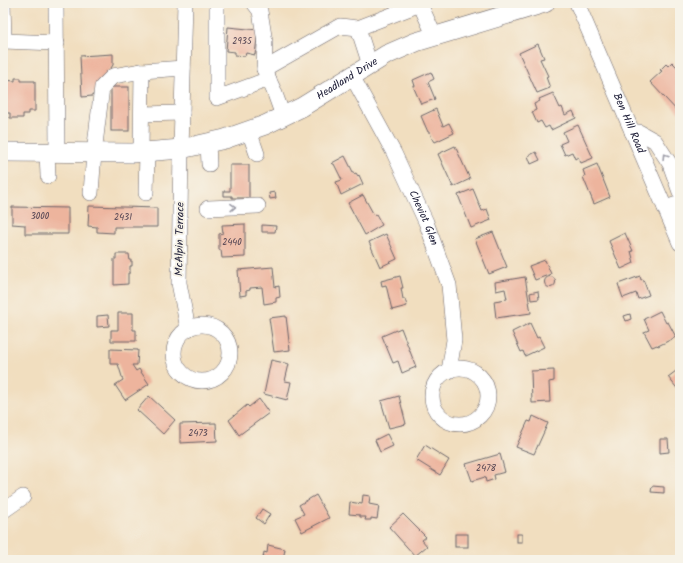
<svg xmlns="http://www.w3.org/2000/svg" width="683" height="563" viewBox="0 0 683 563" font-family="Kalam,sans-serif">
<rect width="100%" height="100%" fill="#f7f3e8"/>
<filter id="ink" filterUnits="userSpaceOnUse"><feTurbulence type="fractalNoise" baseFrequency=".025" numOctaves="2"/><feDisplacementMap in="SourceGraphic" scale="8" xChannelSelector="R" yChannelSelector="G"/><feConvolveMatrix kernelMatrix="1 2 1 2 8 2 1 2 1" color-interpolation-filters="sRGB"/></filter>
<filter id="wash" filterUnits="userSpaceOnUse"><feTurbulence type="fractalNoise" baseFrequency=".012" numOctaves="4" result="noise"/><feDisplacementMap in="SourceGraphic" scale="16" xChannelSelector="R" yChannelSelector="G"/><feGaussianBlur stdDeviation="0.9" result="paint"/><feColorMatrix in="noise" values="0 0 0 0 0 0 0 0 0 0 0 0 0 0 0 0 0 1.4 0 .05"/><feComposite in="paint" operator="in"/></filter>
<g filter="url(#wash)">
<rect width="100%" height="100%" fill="#f1debf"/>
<g id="blocks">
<g fill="#edb49d">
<polygon points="228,27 258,30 255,55 246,53 245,56 235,55 235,52 226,51"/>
<polygon points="538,44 544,58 540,59 548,76 546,77 550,88 537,93 519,53"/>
<polygon points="113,54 113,65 92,96 82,97 80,56"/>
<polygon points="672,62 680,70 680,114 650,82 662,71 660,70 666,64 668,66"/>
<polygon points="431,72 434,79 428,82 435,99 421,104 413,86 415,86 413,80"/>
<polygon points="15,78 21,78 21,81 35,81 35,111 28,111 28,114 23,114 23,118 10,118 10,113 6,113 6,111 3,111 3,80 15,81"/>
<rect x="111" y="87" width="18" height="44"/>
<polygon points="553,93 560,108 562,107 565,115 573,111 576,118 551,130 549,126 545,128 541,121 537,123 532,112 536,110 534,104 540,101 539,99"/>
<polygon points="436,109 443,126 449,123 454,133 435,142 433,139 432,139 430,132 428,132 421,116"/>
<polygon points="578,125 593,158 581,163 578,157 575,159 572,152 565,155 560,144 567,141 563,132"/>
<polygon points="455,146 470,179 453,187 438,154"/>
<polygon points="536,152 540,160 531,164 528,156"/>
<polygon points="345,156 354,174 356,173 358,176 359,175 363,184 341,195 336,182 342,180 334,164 333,164 332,163"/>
<polygon points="597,164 610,197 594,204 583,177 585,176 583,170"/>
<polygon points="230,165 249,165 249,198 232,198 232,196 224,196 224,191 230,191"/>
<polygon points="473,189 482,211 487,209 491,220 471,228 458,195"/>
<polygon points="275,192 276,198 270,199 269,193"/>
<polygon points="363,195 374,215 376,214 382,225 365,235 348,203"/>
<polygon points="89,206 157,208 157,227 114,227 114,233 97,232 97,227 88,226"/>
<polygon points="12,207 68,208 68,234 25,234 25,225 12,224"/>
<polygon points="245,224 245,257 222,258 221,250 219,250 219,234 223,233 222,225"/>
<polygon points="262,225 276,226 275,232 262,232"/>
<polygon points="493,232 507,267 489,274 475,239"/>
<polygon points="625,233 633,251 631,251 634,263 621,269 609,241"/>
<polygon points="386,234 397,259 380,267 369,242"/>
<polygon points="116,254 129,254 130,261 132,261 132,266 130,266 130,273 128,273 128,284 114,285 114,259 116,259"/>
<polygon points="545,260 551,274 535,280 529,266"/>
<polygon points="273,267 275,287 279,286 280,297 276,298 276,302 264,304 262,287 250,288 250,290 246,291 246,295 240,296 238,270"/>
<polygon points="400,276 403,288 401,288 403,299 405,299 407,306 392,310 386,285 382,286 381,281"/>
<polygon points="640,276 641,280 643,279 649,295 638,299 636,293 623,298 618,284"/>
<circle cx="550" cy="282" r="5.5"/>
<polygon points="525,277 531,313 496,318 494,301 507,299 505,289 496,291 495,282"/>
<polygon points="538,291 539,299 531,300 530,293"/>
<polygon points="660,311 666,323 668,322 676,337 658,346 657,345 652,347 644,332 649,330 644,319"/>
<polygon points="118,313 133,313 133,330 136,330 136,341 111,341 111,330 118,330"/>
<polygon points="630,314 631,319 626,321 624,316"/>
<polygon points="108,315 109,326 97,327 97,316"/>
<polygon points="286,316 290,350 274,352 269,318"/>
<polygon points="530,323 537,338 539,337 544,347 525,356 523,351 521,352 512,332"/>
<polygon points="401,328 416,367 402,373 398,361 393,363 382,336"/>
<polygon points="110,349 138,350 137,365 132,365 136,371 139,369 149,384 125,400 115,385 123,380 118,364 110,364"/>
<polygon points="271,360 289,364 285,381 291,382 287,400 264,394"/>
<polygon points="680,368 680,392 668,377"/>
<polygon points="554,370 554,381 549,382 550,402 532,403 531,371"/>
<polygon points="149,396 175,420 163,434 137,410"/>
<polygon points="399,396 406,424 389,428 381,401"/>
<polygon points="259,399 269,413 239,435 229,420 247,405 249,407"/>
<polygon points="533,416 548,423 534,454 516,447 528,421 531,422"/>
<polygon points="216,423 217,441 180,443 180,424"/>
<polygon points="387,434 393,446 380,452 375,440"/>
<polygon points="660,439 668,439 669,452 660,453"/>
<polygon points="425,445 449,460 440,475 416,460"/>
<polygon points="500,454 505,472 494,475 495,479 486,482 485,477 472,481 466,464"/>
<polygon points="652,486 664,487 664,493 651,492"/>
<polygon points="316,495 329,518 302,532 295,518 304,514 299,505"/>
<polygon points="363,495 370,496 369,504 379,506 377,519 371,518 371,520 365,520 366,517 360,517 360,515 349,514 350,502 362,504"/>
<polygon points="262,509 270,514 264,524 256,518"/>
<polygon points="403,514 426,537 422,540 427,546 415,556 389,527"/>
<rect x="455" y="534" width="13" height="13"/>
<rect x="517" y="534" width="5" height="8"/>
<polygon points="268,545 285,549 283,560 267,560 267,559 263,558 264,552 267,553"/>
</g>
</g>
</g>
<g filter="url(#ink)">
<use href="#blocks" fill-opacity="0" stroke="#6a6469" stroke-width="1"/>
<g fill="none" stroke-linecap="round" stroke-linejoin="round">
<defs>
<g id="minor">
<polyline points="3,3 4,41"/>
<polyline points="56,3 57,152"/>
<polyline points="185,3 181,149 179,283 188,329"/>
<polyline points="217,3 217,98 269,79"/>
<polyline points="254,3 260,11 265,42 264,69 274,91 283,116"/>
<path id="s1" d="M577,3l103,240"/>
<polyline points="420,4 435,37"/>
<polyline points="358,28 423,3"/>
<polyline points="3,41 57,43"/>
<polyline points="264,69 340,26 358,28 370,65"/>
<path id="s2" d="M352,76l42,77 32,69 23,63 5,55 -5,31"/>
<polyline points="142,114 182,113"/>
<polyline points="249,131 257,154"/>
<polyline points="632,132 639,132 655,141 670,164 680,192"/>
<polyline points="208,143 209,164"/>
<polyline points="47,152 48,176"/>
<polyline points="141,152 142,71"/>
<polyline points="91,193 94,153 102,87 113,76 142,71 183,68"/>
<polyline points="146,193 147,152"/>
<polyline points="208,208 258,206"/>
<polyline points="665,208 680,203"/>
<circle cx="202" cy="353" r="28"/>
<circle cx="460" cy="396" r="28"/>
<polyline points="3,511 23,497"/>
</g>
<g id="major">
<path id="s3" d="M3,152l129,1 49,-4 44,-10 40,-14 37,-18 84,-52 30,-13 129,-39"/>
</g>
</defs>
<use href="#minor" stroke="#6a6469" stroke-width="16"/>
<use href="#major" stroke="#6a6469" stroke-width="20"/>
<use href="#minor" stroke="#fff" stroke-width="15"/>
<use href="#major" stroke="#fff" stroke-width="19"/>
</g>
<defs><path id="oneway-chevron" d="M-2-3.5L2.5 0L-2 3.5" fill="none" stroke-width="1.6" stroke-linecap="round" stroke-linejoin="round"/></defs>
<g stroke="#9c9ca7">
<use href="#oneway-chevron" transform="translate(665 156) rotate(-122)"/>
<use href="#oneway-chevron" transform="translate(233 207) rotate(-2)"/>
</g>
</g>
<g text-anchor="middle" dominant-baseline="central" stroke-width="4" stroke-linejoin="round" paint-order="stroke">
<g font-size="9" fill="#554654">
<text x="242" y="41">2935</text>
<text x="40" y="216">3000</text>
<text x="123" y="217">2431</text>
<text x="232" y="242">2440</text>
<text x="198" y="433">2473</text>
<text x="486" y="468">2478</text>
</g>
<g font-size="11" fill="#22223b" stroke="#f7f3e8">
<text stroke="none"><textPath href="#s3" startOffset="360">Headland Drive</textPath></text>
<text stroke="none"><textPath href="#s1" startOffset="131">Ben Hill Road</textPath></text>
<text stroke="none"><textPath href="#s2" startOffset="159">Cheviot Glen</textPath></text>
<text transform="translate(180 239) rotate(-89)">McAlpin Terrace</text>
</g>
</g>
<rect width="683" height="563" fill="none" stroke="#f7f3e8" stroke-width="16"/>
</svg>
